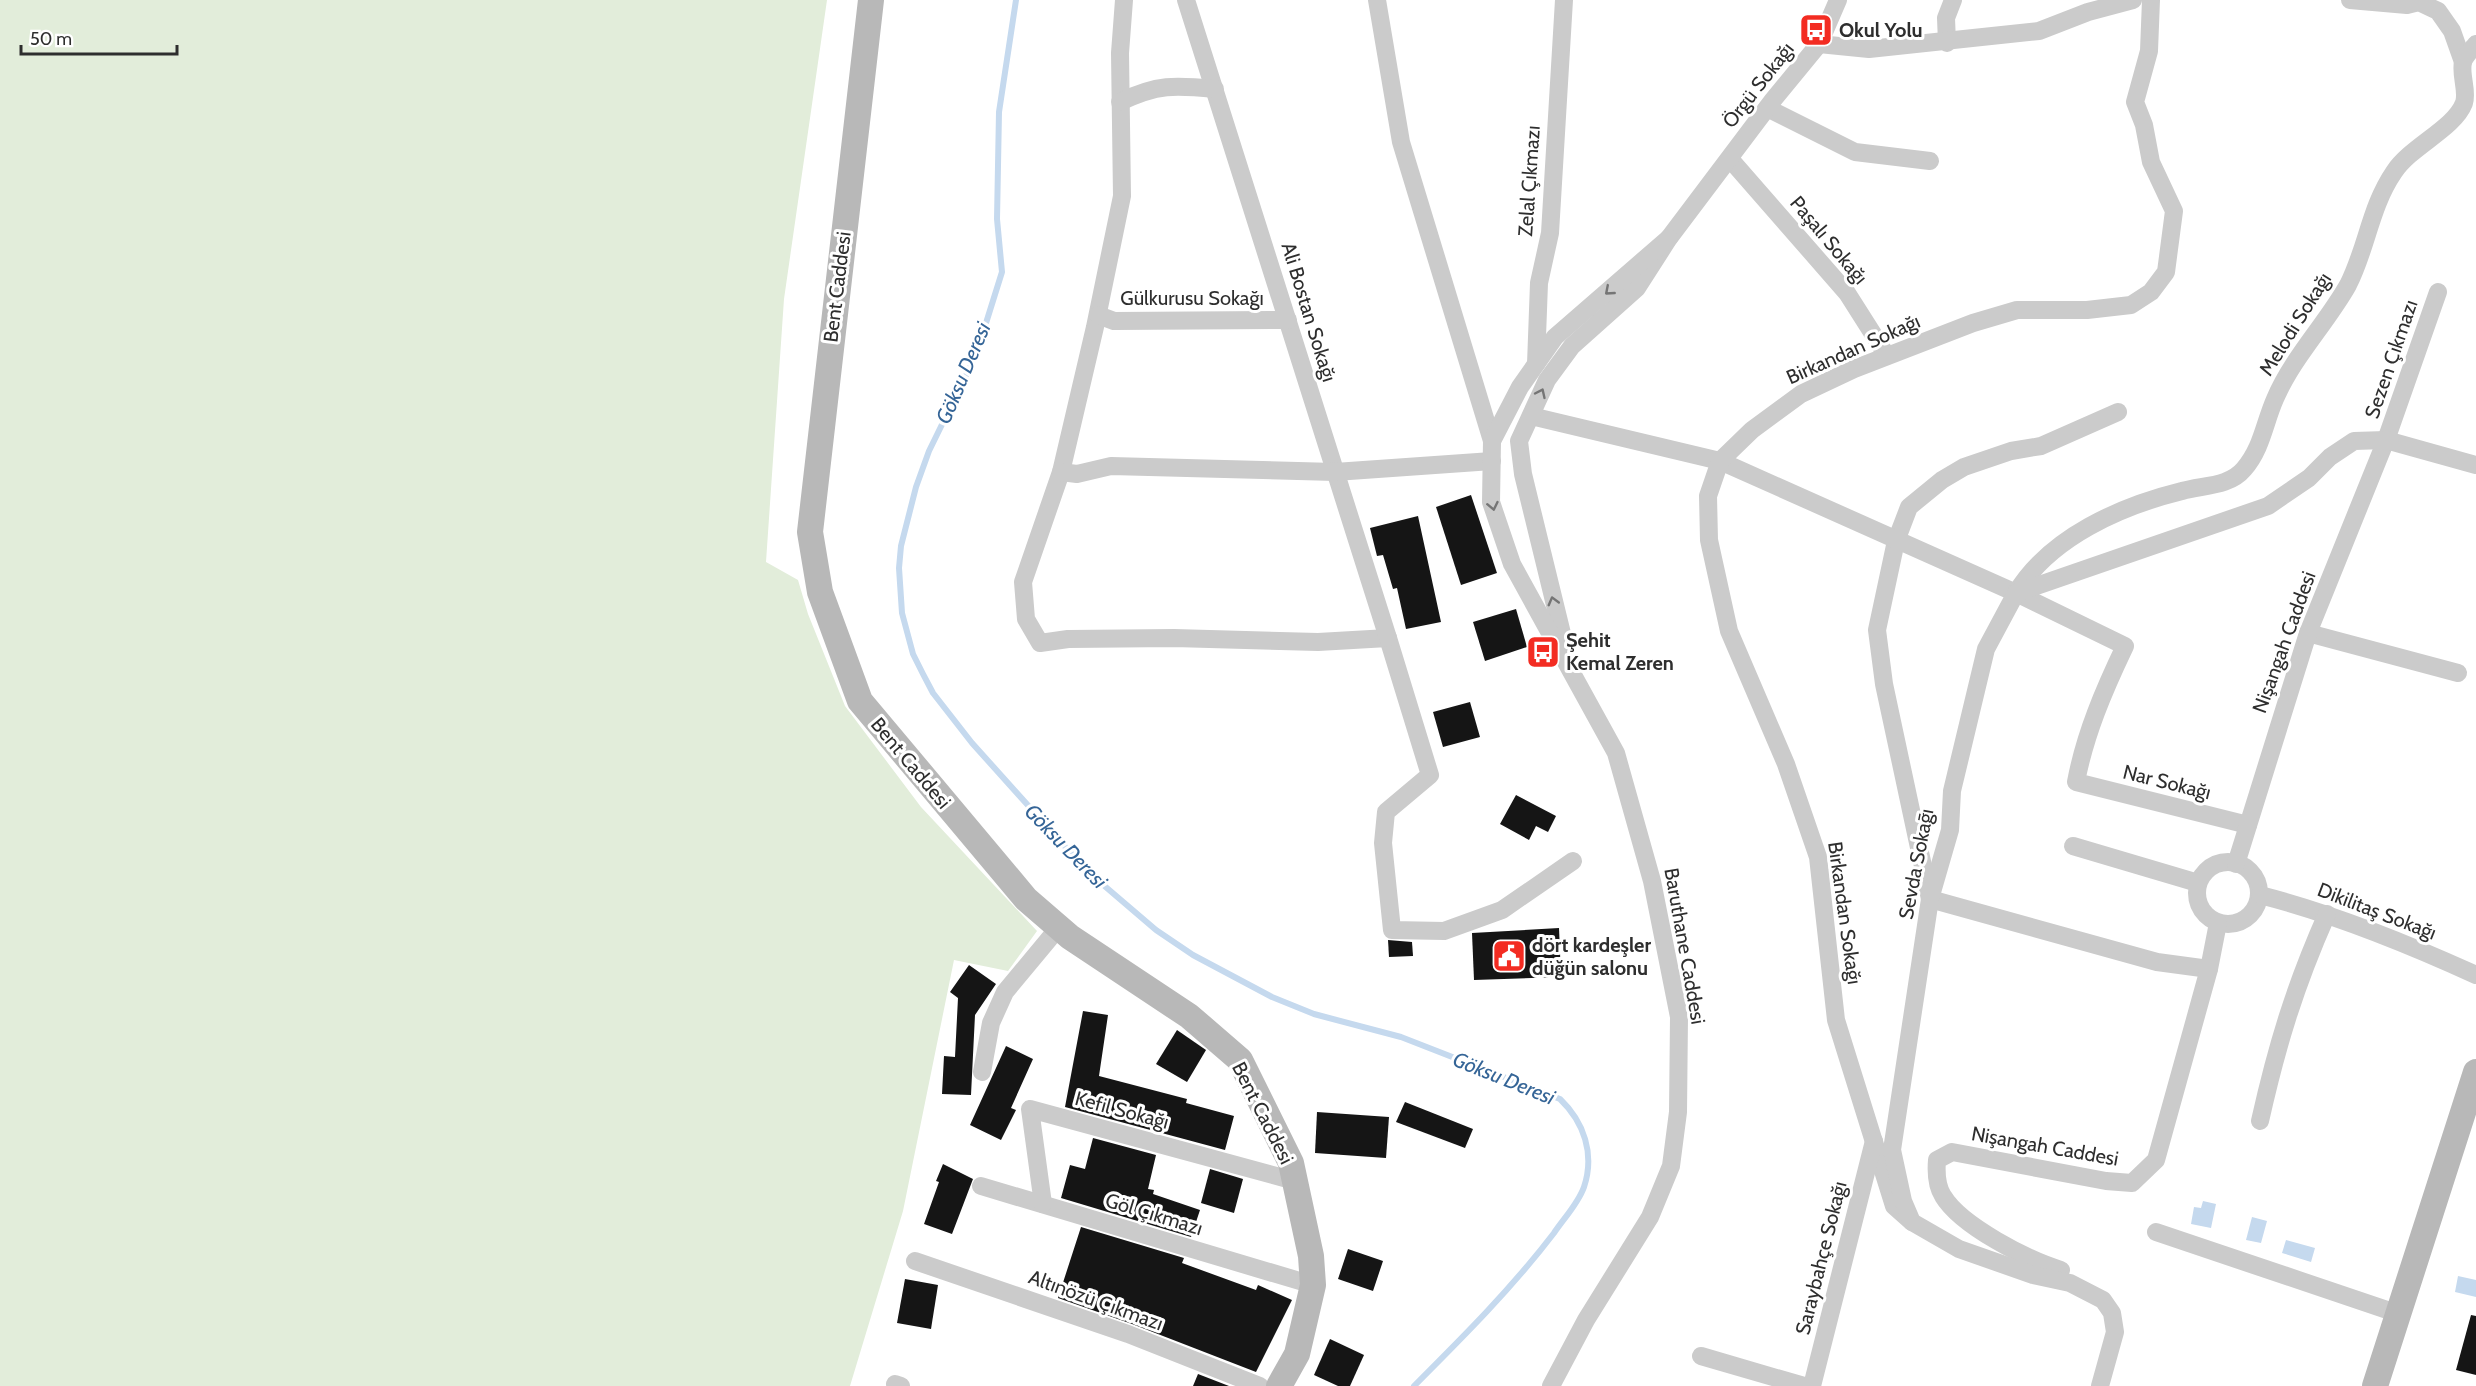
<svg xmlns="http://www.w3.org/2000/svg" width="2476" height="1386" viewBox="0 0 2476 1386" font-family="Cabin,sans-serif">
<rect width="100%" height="100%" fill="#fff"/>
<polygon fill="#e2edda" points="0,0 827,0 784,299 766,562 798,580 808,614 845,706 921,807 1037,931 1008,971 954,960 903,1211 850,1386 0,1386"/>
<g fill="#c5d9ee">
<polygon points="2203,1201 2216,1204 2211,1228 2191,1224 2194,1207 2201,1208"/>
<polygon points="2252,1217 2267,1221 2261,1243 2246,1240"/>
<polygon points="2286,1240 2315,1248 2311,1262 2282,1253"/>
<polygon points="2458,1276 2476,1280 2476,1297 2455,1292"/>
</g>
<g fill="none" stroke-linecap="round" stroke-linejoin="round">
<path stroke="#c5d9ee" stroke-width="6" d="M1016,0l-17,112 -2,107 5,53 -26,83 -47,96 -13,36 -15,59 -2,22 3,45 11,41 10,20 10,19 39,50 115,128 69,59 37,25 79,42 42,17 87,23 159,62c24,23 35,55 24,88 -6,17 -20,31 -30,46 -42,55 -91,104 -140,153"/>
</g>
<g fill="#151515">
<polygon points="1471,495 1497,573 1461,585 1436,507"/>
<polygon points="1418,516 1441,622 1406,629 1397,588 1393,589 1383,555 1377,556 1370,528"/>
<polygon points="1516,609 1527,647 1485,661 1473,622"/>
<polygon points="1470,702 1480,737 1443,747 1433,712"/>
<polygon points="1516,795 1556,816 1548,832 1536,826 1529,840 1500,824"/>
<polygon points="1559,928 1561,977 1474,980 1472,933"/>
<polygon points="1388,940 1412,942 1413,956 1389,957"/>
<polygon points="969,965 996,984 975,1015 971,1095 942,1094 944,1056 955,1057 958,998 950,992"/>
<polygon points="1083,1011 1108,1015 1099,1076 1187,1099 1186,1103 1234,1116 1225,1150 1065,1107"/>
<polygon points="1177,1030 1206,1050 1187,1082 1156,1064"/>
<polygon points="1006,1046 1033,1059 1011,1108 1016,1110 1001,1140 970,1125"/>
<polygon points="1405,1102 1473,1129 1465,1148 1396,1122"/>
<polygon points="1317,1112 1389,1117 1386,1158 1315,1153"/>
<polygon points="1093,1138 1156,1155 1148,1189 1154,1190 1153,1194 1200,1210 1191,1237 1061,1198 1070,1165 1085,1169"/>
<polygon points="943,1164 973,1179 952,1234 924,1224 939,1182 936,1181"/>
<polygon points="1210,1169 1243,1179 1234,1213 1201,1203"/>
<polygon points="1081,1227 1184,1258 1182,1263 1256,1290 1258,1285 1292,1300 1256,1372 1132,1324 1058,1298"/>
<polygon points="1348,1249 1383,1261 1373,1291 1338,1279"/>
<polygon points="905,1279 938,1285 931,1329 897,1323"/>
<polygon points="2471,1315 2476,1316 2476,1375 2456,1370"/>
<polygon points="1330,1339 1364,1355 1350,1386 1338,1386 1314,1375"/>
<polygon points="1198,1374 1229,1386 1193,1386"/>
</g>
<g fill="none" stroke-linecap="round" stroke-linejoin="round">
<g stroke="#cbcbcb" stroke-width="18">
<polyline points="1124,0 1120,53 1122,196 1095,327 1061,472 1023,582 1026,619 1040,643 1068,639 1174,638 1318,642 1388,638 1430,775 1386,812 1383,843 1392,930 1444,931 1502,910 1573,861"/>
<polyline points="1186,0 1388,638"/>
<polyline points="1377,0 1401,142 1492,441"/>
<polyline points="2350,0 2407,5 2419,2 2438,11 2452,31 2463,62"/>
<polyline points="1947,43 1946,18 1953,0"/>
<polyline points="1819,44 1869,49 2039,31 2088,12 2133,0"/>
<path d="M1120,102c37,-18 55,-17 95,-13"/>
<polyline points="1767,108 1855,152 1930,161"/>
<polyline points="1730,159 1847,293 1887,356"/>
<polyline points="1098,315 1114,321 1288,320"/>
<polyline points="1536,364 1539,283 1550,233 1564,0"/>
<polyline points="2118,412 2041,446 2011,451 1964,467 1942,480 1909,507 1896,541 1877,630 1884,684 1930,899 2157,962 2209,969"/>
<path d="M1531,416l189,45 296,132 109,53c-21,44 -40,88 -49,136l172,43"/>
<polyline points="1061,472 1077,474 1111,466 1335,472 1492,461"/>
<path d="M2016,593c34,-56 105,-87 166,-102 21,-6 47,-4 62,-22 18,-21 20,-45 31,-70 18,-42 51,-75 73,-114 19,-37 22,-78 46,-113 17,-26 60,-43 70,-69 4,-12 -4,-28 -1,-41 2,-6 9,-13 13,-18"/>
<polyline points="2308,633 2458,673"/>
<polyline points="1566,650 1523,474 1519,441 1547,380 1572,346 1637,288 1669,238 1773,100 1819,44 1838,0"/>
<polyline points="2073,846 2198,883"/>
<circle cx="2228" cy="893" r="31"/>
<polyline points="2236,864 2308,633 2386,440 2438,292"/>
<path d="M2260,895c75,19 146,48 216,80"/>
<polyline points="982,1072 991,1023 1005,992 1059,927"/>
<path d="M2260,1121c17,-76 35,-135 67,-207"/>
<polyline points="981,1186 1313,1285"/>
<polyline points="1043,1204 1030,1109 1295,1181"/>
<polyline points="1912,1222 1894,1206 1836,1020 1818,857 1786,764 1729,631 1709,540 1708,496 1720,461 1752,430 1801,394 1854,369 1973,323 2017,310 2087,310 2131,305 2151,292 2166,272 2174,211 2151,162 2144,125 2135,102 2149,51 2151,0"/>
<polyline points="2156,1232 2399,1314"/>
<polyline points="915,1261 1128,1334 1260,1386"/>
<path d="M2061,1270c-33,-10 -100,-44 -118,-74 -7,-11 -7,-24 -6,-36l15,-8 154,29 26,2 24,-23 53,-191 9,-46"/>
<polyline points="1701,1356 1804,1386"/>
<polyline points="895,1384 901,1386"/>
<polyline points="1551,1386 1586,1320 1650,1217 1671,1166 1678,1112 1679,1017 1652,881 1616,753 1512,564 1491,502 1492,441 1520,387 1555,337 1669,238"/>
<polyline points="1812,1386 1874,1141"/>
<polyline points="2100,1386 2115,1332 2112,1313 2103,1300 2070,1283 2033,1275 1959,1249 1912,1222 1903,1201 1892,1150 1930,899 1950,830 1952,791 1986,649 2016,593 2268,506 2309,478 2330,457 2354,441 2386,440 2476,465"/>
</g>
<g stroke="#b8b8b8" stroke-width="26">
<polyline points="871,0 810,532 820,592 860,701 1026,899 1070,937 1189,1016 1240,1060 1291,1163 1311,1256 1313,1285 1297,1354 1279,1386"/>
<polyline points="2375,1386 2476,1072"/>
</g>
</g>
<defs><path id="oneway-chevron" d="M-2-3.5L2.5 0L-2 3.5" fill="none" stroke-width="1.6" stroke-linecap="round" stroke-linejoin="round" transform="scale(1.5)"/></defs>
<g stroke="#757575">
<use href="#oneway-chevron" transform="translate(1609 291) rotate(139)"/>
<use href="#oneway-chevron" transform="translate(1541 393) rotate(-65)"/>
<use href="#oneway-chevron" transform="translate(1493 506) rotate(78)"/>
<use href="#oneway-chevron" transform="translate(1553 601) rotate(-105)"/>
</g>
<defs>
<symbol id="bus-square" viewBox="-11 -11 22 22"><rect x="-9" y="-9" width="18" height="18" rx="4" fill="#f32c22" stroke="#fff"/><path d="M-5-6H5V4H4V6H2V4H-2V6H-4V4H-5ZM-3.5-4V0h7V-4ZM-3.5 1.2v1.5H-2V1.2ZM2 1.2v1.5H3.5V1.2Z" fill="#fff"/></symbol>
<symbol id="civic-square" viewBox="-11 -11 22 22"><rect x="-9" y="-9" width="18" height="18" rx="4" fill="#f32c22" stroke="#fff"/><path d="M-.6-6.5H3V-4.5H.6V-3L4-1V1h2V6H-6V1h2V-1L-.6-3ZM-1.2 2.5V6h2.4V2.5Z" fill="#fff"/></symbol>
</defs>
<g fill-rule="evenodd">
<use href="#bus-square" x="1797" y="11" width="38" height="38"/>
<use href="#bus-square" x="1524" y="633" width="38" height="38"/>
<use href="#civic-square" x="1490" y="937" width="38" height="38"/>
</g>
<g text-anchor="middle" dominant-baseline="central" stroke-width="6" stroke-linejoin="round" paint-order="stroke">
<g font-size="20" font-weight="bold" fill="#2e2e2e" stroke="#fff" text-anchor="start">
<text x="1839" y="30">Okul Yolu</text>
<text x="1566" y="640">Şehit<tspan x="1566" dy="23">Kemal Zeren</tspan></text>
<text x="1532" y="945">dört kardeşler<tspan x="1532" dy="23">düğün salonu</tspan></text>
</g>
<g font-size="20" fill="#2e2e2e" stroke="#fff">
<text transform="translate(1758 85) rotate(-52)">Örgü Sokağı</text>
<text transform="translate(1529 181) rotate(-86)">Zelal Çıkmazı</text>
<text transform="translate(1829 240) rotate(50)">Paşalı Sokağı</text>
<text transform="translate(837 287) rotate(-83)">Bent Caddesi</text>
<text x="1192" y="298">Gülkurusu Sokağı</text>
<text transform="translate(1309 312) rotate(73)">Ali Bostan Sokağı</text>
<text transform="translate(2295 324) rotate(-58)">Melodi Sokağı</text>
<text transform="translate(1853 349) rotate(-24)">Birkandan Sokağı</text>
<text transform="translate(2391 359) rotate(-71)">Sezen Çıkmazı</text>
<text transform="translate(2284 642) rotate(-70)">Nişangah Caddesi</text>
<text transform="translate(911 763) rotate(50)">Bent Caddesi</text>
<text transform="translate(2167 782) rotate(14)">Nar Sokağı</text>
<text transform="translate(1916 864) rotate(-79)">Sevda Sokaḡı</text>
<text transform="translate(2377 911) rotate(21)">Dikilitaş Sokağı</text>
<text transform="translate(1845 913) rotate(82)">Birkandan Sokağı</text>
<text transform="translate(1685 946) rotate(80)">Baruthane Caddesi</text>
<text transform="translate(1122 1110) rotate(15)">Kefil Sokağı</text>
<text transform="translate(1263 1113) rotate(63)">Bent Caddesi</text>
<text transform="translate(2045 1146) rotate(10)">Nişangah Caddesi</text>
<text transform="translate(1154 1214) rotate(17)">Göl Çıkmazı</text>
<text transform="translate(1821 1258) rotate(-76)">Saraybahçe Sokağı</text>
<text transform="translate(1096 1300) rotate(20)">Altınözü Çıkmazı</text>
</g>
<g font-size="21" font-style="italic" fill="#356597" stroke="#fff">
<text transform="translate(963 373) rotate(-67)">Göksu Deresi</text>
<text transform="translate(1066 846) rotate(46)">Göksu Deresi</text>
<text transform="translate(1504 1078) rotate(22)">Göksu Deresi</text>
</g>
</g>
<path d="M21 45v9h156v-9" fill="none" stroke="#2e2e2e" stroke-width="3"/>
<text x="30" y="45" font-size="18" fill="#2e2e2e" stroke="#ffffff" stroke-width="4.5" paint-order="stroke">50 m</text>
</svg>
